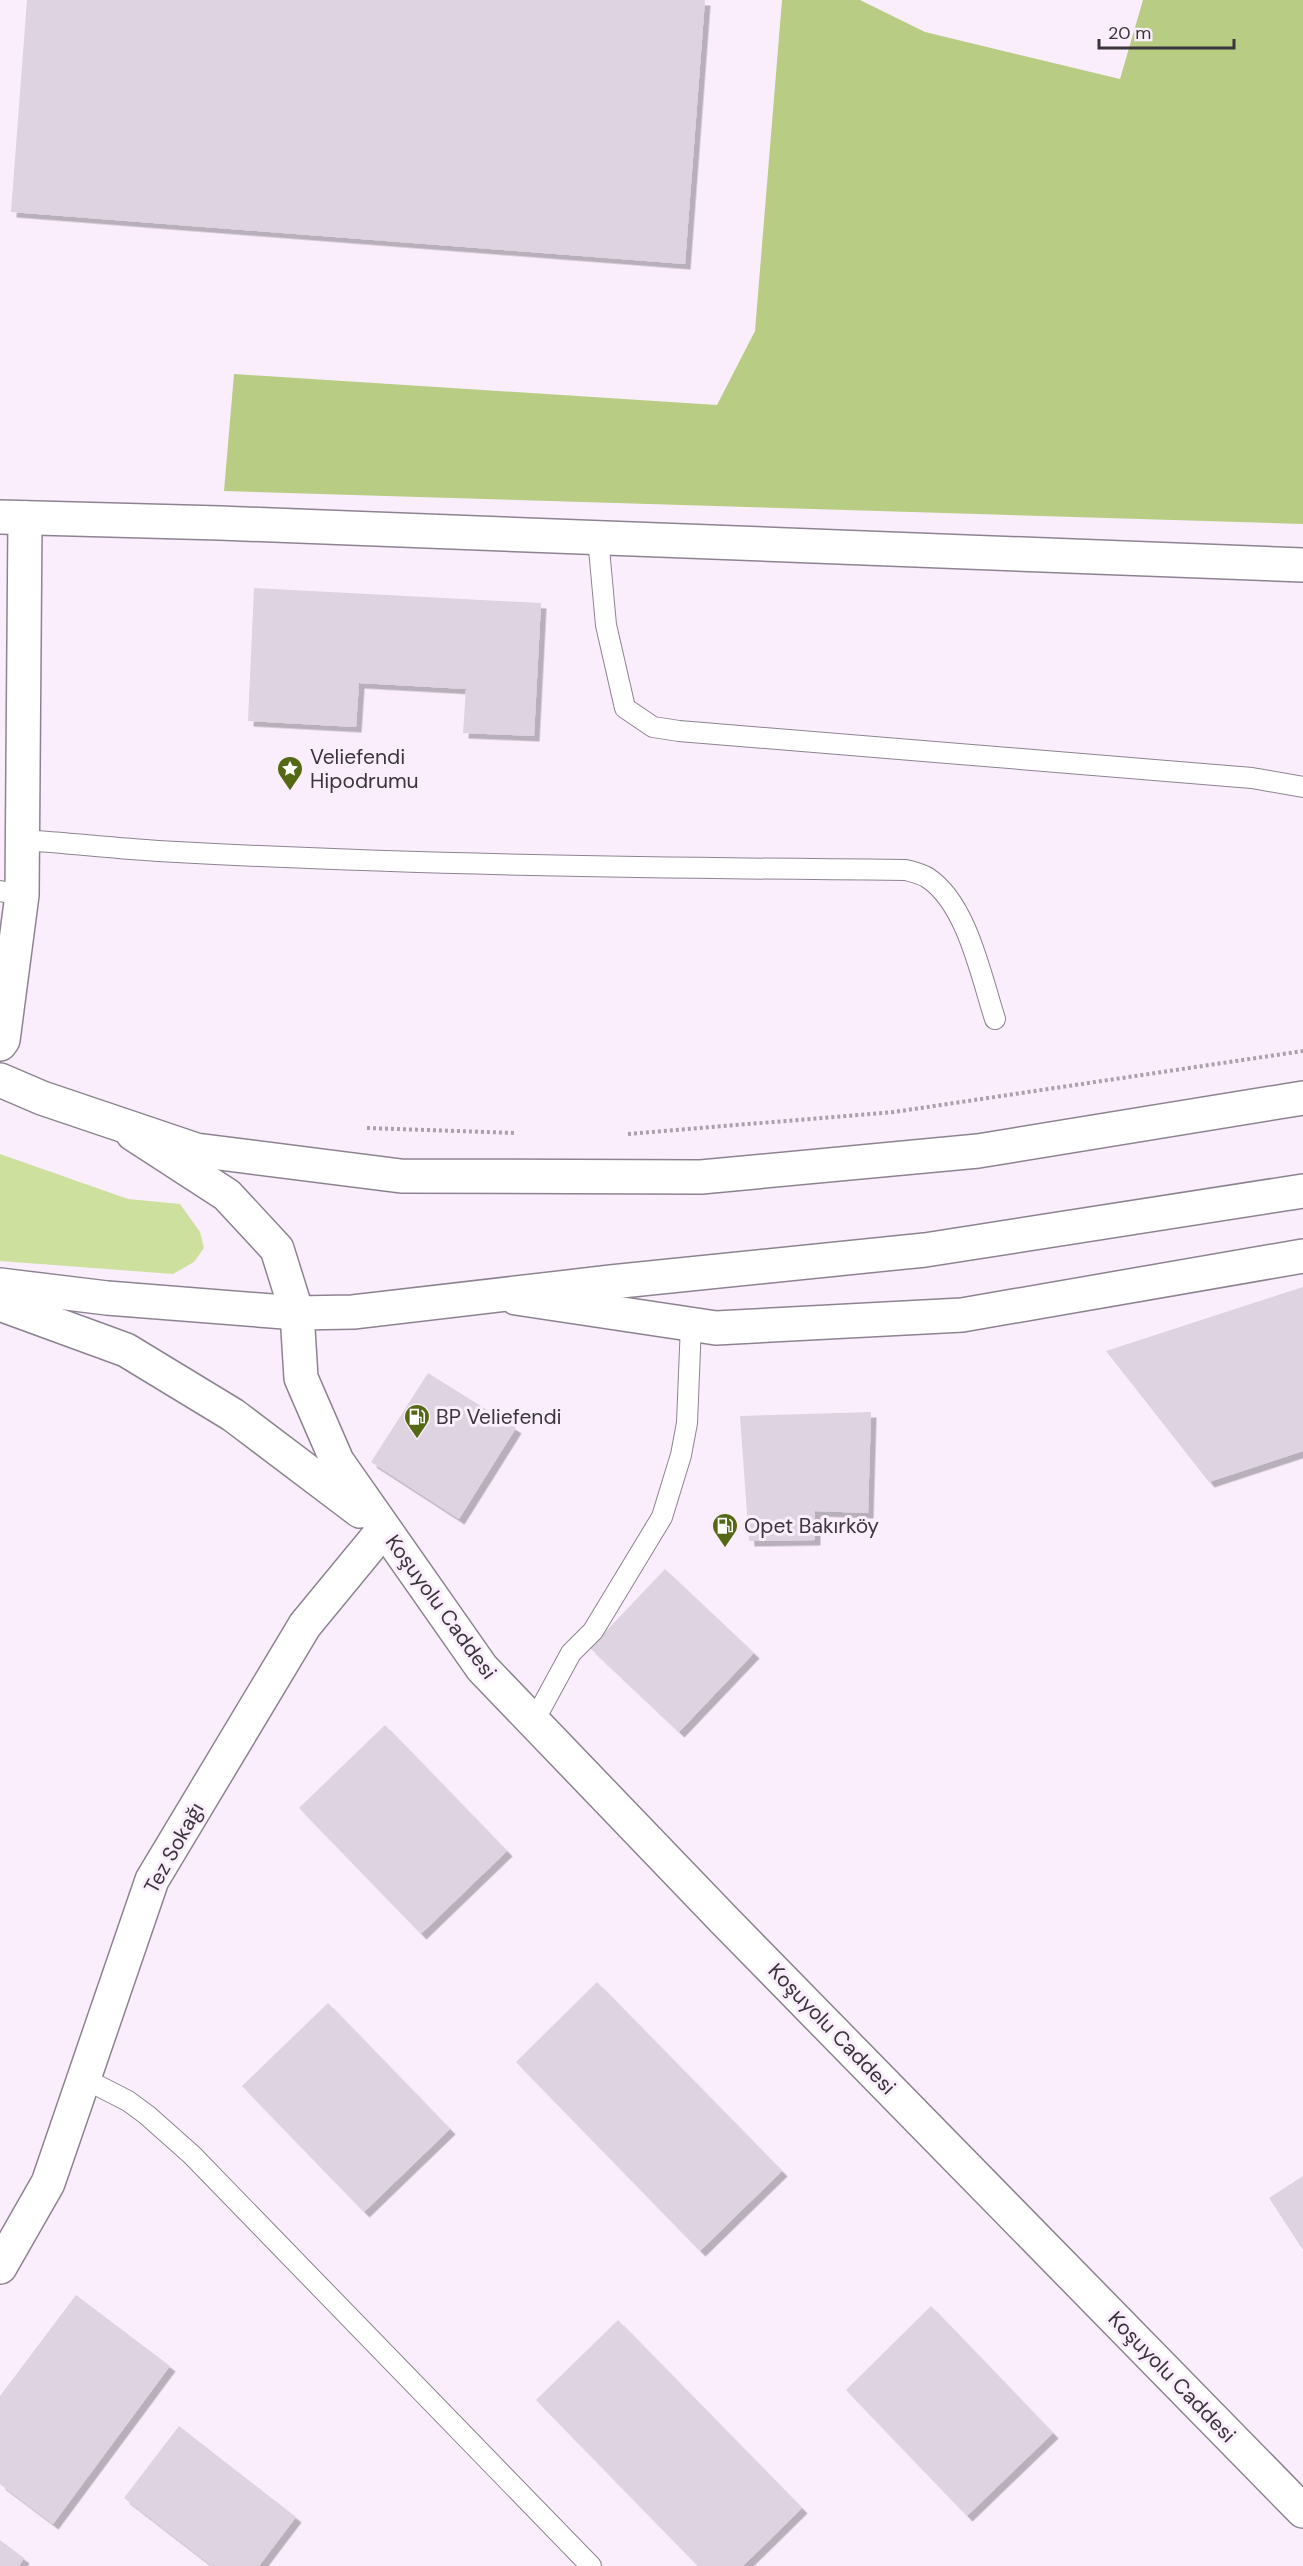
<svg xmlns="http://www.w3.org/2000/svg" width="1303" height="2566" viewBox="0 0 1303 2566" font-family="'DM Sans',sans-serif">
<defs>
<filter id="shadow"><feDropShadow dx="5.5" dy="5.5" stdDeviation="0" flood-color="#0004"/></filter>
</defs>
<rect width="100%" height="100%" fill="#faeefd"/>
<polygon fill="#cde09e" points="0,1154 128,1199 180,1204 200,1232 204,1248 194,1262 173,1274 0,1261"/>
<polygon fill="#b8cd83" points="782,0 860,0 925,32 1120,79 1143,0 1303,0 1303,524 224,491 234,374 717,405 755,331"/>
<g fill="#ded3e1" filter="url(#shadow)">
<polygon points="27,0 705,0 685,264 11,212"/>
<polygon points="254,588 541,603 534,736 463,733 466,689 359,683 356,727 248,721"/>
<polygon points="1303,1287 1303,1451 1209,1482 1106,1351"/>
<polygon points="428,1373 516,1428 459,1519 371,1462"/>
<polygon points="871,1412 868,1513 815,1511 815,1540 749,1541 740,1416"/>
<polygon points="665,1569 754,1653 679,1732 590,1648"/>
<polygon points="385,1725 507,1851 421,1934 299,1808"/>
<polygon points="597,1982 782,2171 700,2251 516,2062"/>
<polygon points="328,2003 450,2129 364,2212 242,2086"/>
<polygon points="1303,2176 1303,2250 1269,2198"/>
<polygon points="76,2295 170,2366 53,2524 0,2484 0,2396"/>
<polygon points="931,2306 1053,2433 967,2516 846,2390"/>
<polygon points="618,2320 802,2508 743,2566 698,2566 536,2400"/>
<polygon points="179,2426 296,2517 259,2566 212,2566 124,2498"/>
<polygon points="0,2540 24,2558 19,2566 0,2566"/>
</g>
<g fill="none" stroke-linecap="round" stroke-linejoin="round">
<defs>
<g id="service">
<polyline points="598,538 606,625 625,708 653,727 679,731 1252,778 1303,787"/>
<path d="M23,840c45,3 90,8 135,11 249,14 499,17 748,19 7,2 16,4 22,8 39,26 53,98 67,141"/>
<polyline points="0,891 22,895"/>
<polyline points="534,1721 571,1653 593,1631 662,1517 681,1455 687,1423 691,1324"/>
<polyline points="85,2079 128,2101 147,2115 192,2155 591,2566"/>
</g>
<g id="minor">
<polyline points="0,517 220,523 1303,565"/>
<polyline points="0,1044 3,1040 22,895 25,518"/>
<polyline points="516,1298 716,1328 962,1315 1303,1256"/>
</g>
<g id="tertiary">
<polyline points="133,1134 227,1195 277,1249 297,1313 301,1378 337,1461 482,1668 726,1922 1303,2511"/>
<polyline points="0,1304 126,1350 233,1415 360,1511"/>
<polyline points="0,2267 48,2183 152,1880 305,1625 384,1529"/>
</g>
<g id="primary">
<polyline points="0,1080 42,1098 196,1150 401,1176 701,1177 978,1151 1303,1098"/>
<polyline points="0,1285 107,1298 297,1313 353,1312 611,1282 925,1250 1303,1191"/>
</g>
</defs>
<use href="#service" stroke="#8d8390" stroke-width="22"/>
<use href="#minor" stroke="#8d8390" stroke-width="36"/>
<use href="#tertiary" stroke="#8d8390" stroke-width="36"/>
<use href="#primary" stroke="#8d8390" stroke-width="36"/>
<g stroke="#a9a0ab" stroke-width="4" stroke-dasharray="3 3" stroke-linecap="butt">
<polyline points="367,1128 516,1133"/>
<polyline points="628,1134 894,1112 1303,1051"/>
</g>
<use href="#service" stroke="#fff" stroke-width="20"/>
<use href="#minor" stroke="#fff" stroke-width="33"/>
<use href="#tertiary" stroke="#fff" stroke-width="33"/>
<use href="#primary" stroke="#fff" stroke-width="33"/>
</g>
<defs>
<symbol id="sight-pin" viewBox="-11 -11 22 30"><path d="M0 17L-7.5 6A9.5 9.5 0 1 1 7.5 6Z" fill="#556813" stroke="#faeefd"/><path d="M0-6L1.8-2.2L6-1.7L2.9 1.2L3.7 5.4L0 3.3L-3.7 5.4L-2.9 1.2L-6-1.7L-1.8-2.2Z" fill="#fff"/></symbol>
<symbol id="fuel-pin" viewBox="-11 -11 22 30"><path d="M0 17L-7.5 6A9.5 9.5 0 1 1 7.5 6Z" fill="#556813" stroke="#faeefd"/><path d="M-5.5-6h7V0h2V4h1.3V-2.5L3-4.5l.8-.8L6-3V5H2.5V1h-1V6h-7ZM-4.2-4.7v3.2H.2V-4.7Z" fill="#fff"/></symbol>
</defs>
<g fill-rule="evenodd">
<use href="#sight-pin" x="275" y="754" width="30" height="40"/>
<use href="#fuel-pin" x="402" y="1402" width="30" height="40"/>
<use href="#fuel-pin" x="710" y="1511" width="30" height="40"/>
</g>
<g text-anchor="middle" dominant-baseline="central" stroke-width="6" stroke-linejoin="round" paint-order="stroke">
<g font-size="21" fill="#3a353b" stroke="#faeefd" text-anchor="start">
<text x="310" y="757">Veliefendi<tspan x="310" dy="24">Hipodrumu</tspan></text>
<text x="436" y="1417">BP Veliefendi</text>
<text x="744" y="1526">Opet Bakırköy</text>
</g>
<g font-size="21" fill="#3a353b" stroke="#faeefd">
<text transform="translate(441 1607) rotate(54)">Koşuyolu Caddesi</text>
<text transform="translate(174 1848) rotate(-61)">Tez Sokağı</text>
<text transform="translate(832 2029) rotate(46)">Koşuyolu Caddesi</text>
<text transform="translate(1172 2377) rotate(46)">Koşuyolu Caddesi</text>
</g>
</g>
<path d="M1099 39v9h135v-9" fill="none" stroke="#3a353b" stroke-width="3"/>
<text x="1108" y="39" font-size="18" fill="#3a353b" stroke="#faeefd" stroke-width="4.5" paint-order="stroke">20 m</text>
</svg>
